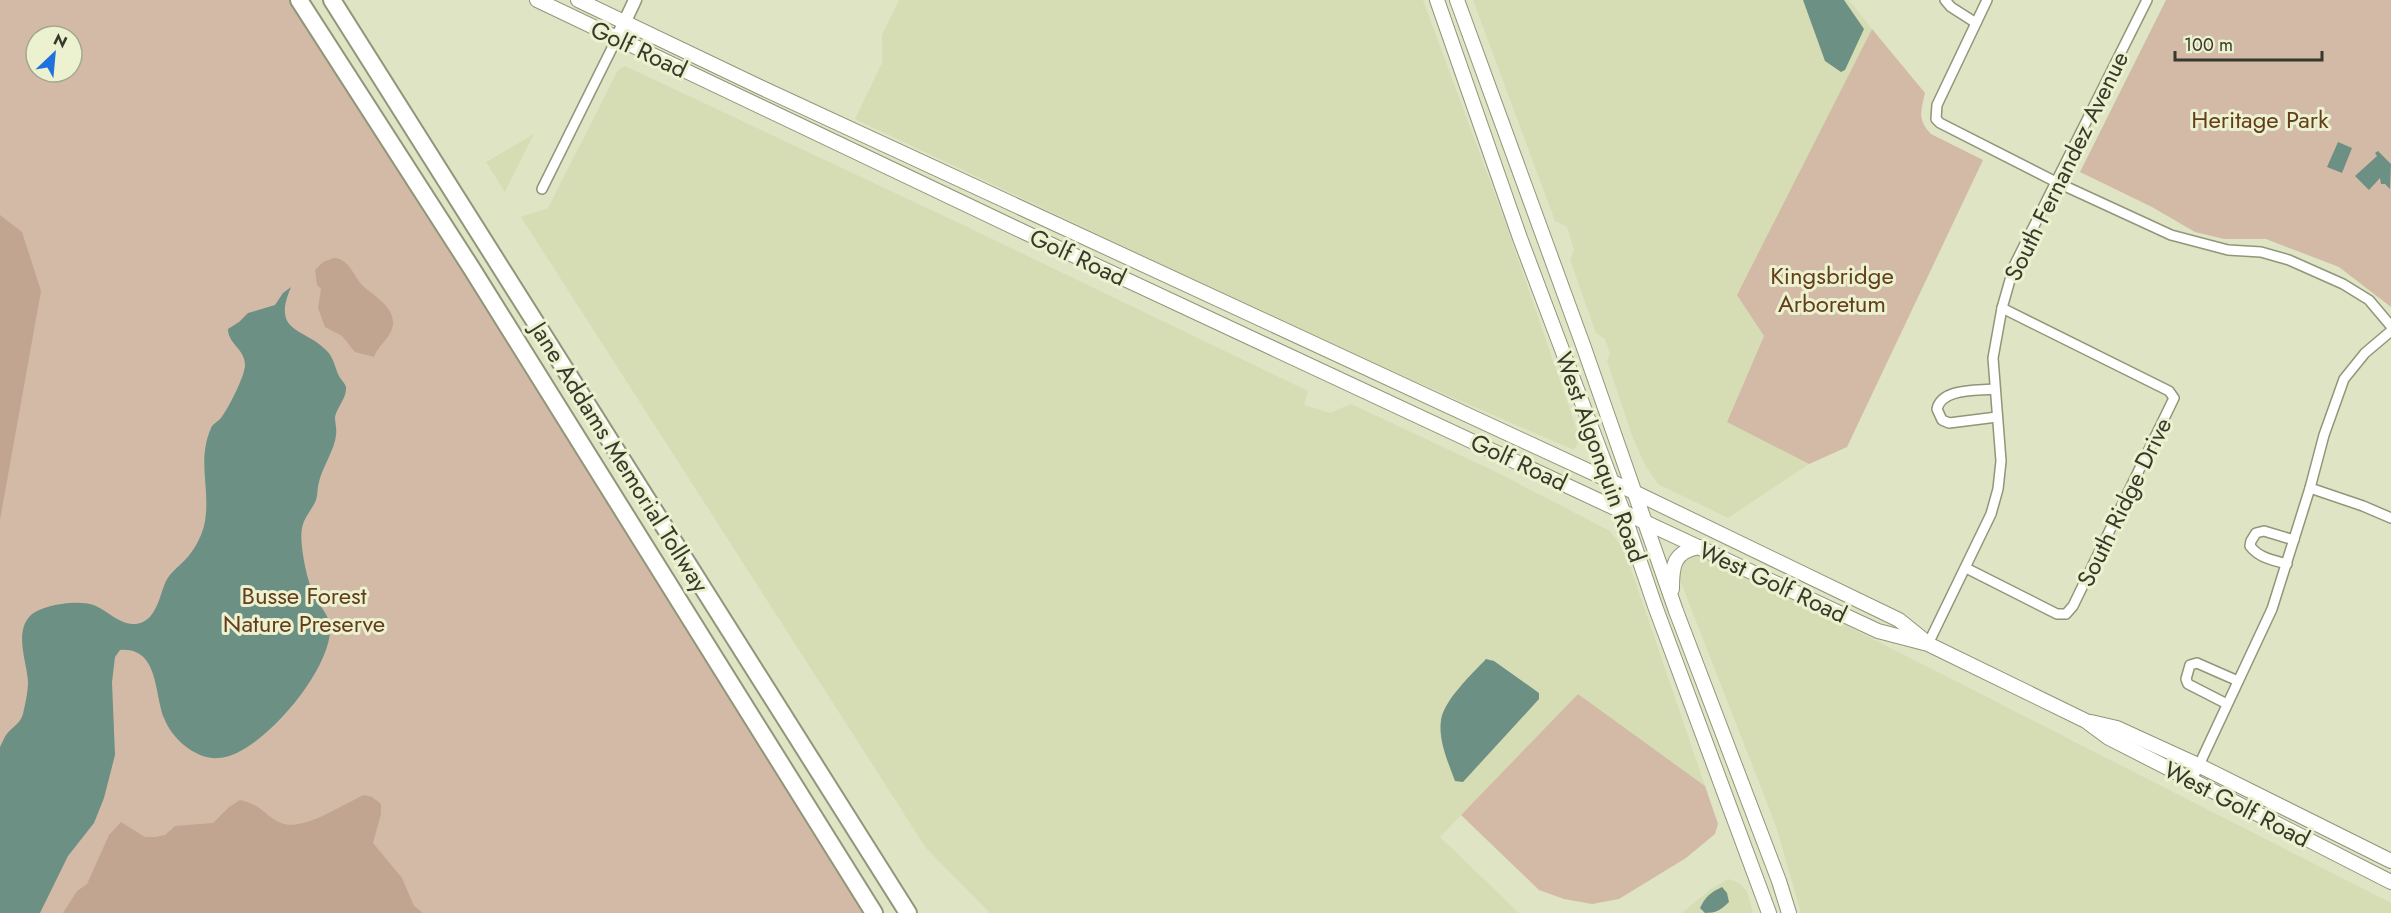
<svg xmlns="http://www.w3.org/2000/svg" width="2391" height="913" viewBox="0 0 2391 913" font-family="Jost,sans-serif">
<rect width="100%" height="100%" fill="#dee4c4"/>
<g fill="#d6ddb5">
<polygon points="899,0 1423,0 1507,227 1580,439 1574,450 1336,347 855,119 882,63 882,35"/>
<polygon points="1473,0 1849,0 1872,29 1738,295 1764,336 1727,422 1809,464 1728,518 1658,484 1645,465 1633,438 1607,361 1610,354 1605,339 1596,333 1570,260 1574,250 1567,227 1555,221"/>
<polygon points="625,66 961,224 1308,391 1304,405 1330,413 1351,404 1494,471 1610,531 1626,554 1705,786 1578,694 1440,837 1519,913 990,913 926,848 521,217 548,208 618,70"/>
<polygon points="534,134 505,192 486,162"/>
<polygon points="1695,552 1706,554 2391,903 2391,913 1801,913 1776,826 1678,575 1680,568 1686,560"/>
<polygon points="1728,879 1739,883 1747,891 1753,913 1682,913 1711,889"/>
</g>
<g fill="#d3baa7" fill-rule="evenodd">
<path d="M0,0h297l577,913h-874zM36,36h36v36h-36z"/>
<polygon points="2166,0 2391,0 2391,307 2339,267 2266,239 2224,239 2195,232 2152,207 2080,172"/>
<path d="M1872,29l53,64c-4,17 -8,27 6,41l52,26 -136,287 -38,17 -82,-42 37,-86 -27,-41z"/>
<polygon points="1578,694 1705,786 1718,824 1715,834 1686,858 1619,899 1592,904 1564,899 1539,890 1461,815"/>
</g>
<g fill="#c1a591">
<polygon points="0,215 22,232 41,291 0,520"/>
<path d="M334,258c16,1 19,18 29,28 11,10 32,21 30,39 -2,13 -15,20 -19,32l-19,-5 -13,-16 -17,-9 -7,-19 3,-19 -4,-4 -2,-15 8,-8z"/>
<path d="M364,795l8,2 9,7v10l-8,29 29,35 12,28 9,7h-360l14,-22 10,-7 22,-49 12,-13 24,15h10l10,-2 10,-9 38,-3 16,-16 11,-7c23,5 23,15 41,23 22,9 62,-19 83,-28z"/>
</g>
<g fill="#6d9084">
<polygon points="1803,0 1844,0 1864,29 1845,70 1841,72 1825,61"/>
<polygon points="2338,142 2352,148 2342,173 2327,167"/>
<polygon points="2378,151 2391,164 2390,189 2385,184 2381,184 2380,178 2369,190 2355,176 2377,156 2375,153"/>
<path d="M291,287c-20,47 13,40 36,64 7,7 8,17 12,25 2,4 6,7 7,11 1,11 -9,20 -11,30 0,6 2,12 1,18 -1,14 -14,33 -17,47 -2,6 -1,12 -3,18 -4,10 -12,17 -14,28 -3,15 5,53 12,67 5,11 15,19 16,32 3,41 -69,128 -111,131 -23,2 -47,-19 -55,-40 -10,-25 -5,-71 -44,-68l-5,7 -3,25 3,73 -11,43 -10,25 -26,33 -28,57h-40v-166c2,-4 4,-9 6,-12 6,-8 14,-11 17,-21 2,-9 5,-22 5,-32 -1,-20 -14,-49 2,-66 12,-12 51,-17 66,-10 13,6 24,19 40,18 21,-3 23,-28 30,-43 4,-8 11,-13 18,-20 9,-9 17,-23 20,-35 8,-35 -8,-63 7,-98 2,-5 7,-6 10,-10 7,-9 24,-42 24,-53 0,-16 -17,-21 -17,-36l11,-7 9,-9 27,-8 8,-12z"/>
<path d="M1486,659l8,2 45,32v6l-76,83 -8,-1c-7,-19 -17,-41 -14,-61 3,-20 31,-46 45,-61z"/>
<path d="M1722,887l5,6 2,9c-8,8 -13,11 -24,11l-5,-5c5,-11 11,-16 22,-21z"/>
</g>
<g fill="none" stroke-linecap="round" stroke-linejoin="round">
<defs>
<g id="street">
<polyline points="1945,0 1951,7 1976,23"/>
<polyline points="1987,0 1937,105 1936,119 1940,123 2056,182 2171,235 2228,250 2261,252 2289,260 2343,284 2369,300 2391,326"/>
<polyline points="542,189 617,38"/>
<path d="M1994,389c-18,2 -52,-1 -57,20l5,11 7,3 48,-6"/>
<polyline points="2310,488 2363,506 2391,518"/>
<path d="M2287,564c-14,-4 -28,-6 -37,-18l1,-5 5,-8 8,-2 30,9"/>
<polyline points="1966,568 2057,614 2066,614 2073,606 2174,398 2169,391 2002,308"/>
<polyline points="1928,644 1991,514 1998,489 2001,461 1993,358 2002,308 2014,266 2147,0"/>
<polyline points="2227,704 2188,684 2186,679 2190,665 2197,663 2238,681"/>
<polyline points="2192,780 2272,609 2310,488 2324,435 2344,379 2365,353 2391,331"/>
</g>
<polyline id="secondary" points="617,38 635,0"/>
<g id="primary">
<polyline points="537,0 1024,232 1878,631 1928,644 2086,721 2109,738 2391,882"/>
<polyline points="578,0 760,87 1634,492 1899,620 1925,641"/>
<polyline points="1437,0 1520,238 1622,509 1655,606 1769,913"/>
<polyline points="1457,0 1583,345 1676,611 1779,881 1789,913"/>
<path d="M1672,589c0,-23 1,-37 27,-42"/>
<polyline points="2091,722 2117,728 2198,765 2391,861"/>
</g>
<g id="highway">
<polyline points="299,0 472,269 874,913"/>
<polyline points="332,0 908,913"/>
</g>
</defs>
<use href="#street" stroke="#919678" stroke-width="12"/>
<use href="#secondary" stroke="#919678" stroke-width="15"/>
<use href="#primary" stroke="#919678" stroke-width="16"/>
<use href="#highway" stroke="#919678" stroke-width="20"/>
<use href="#street" stroke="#fff" stroke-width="9"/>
<use href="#secondary" stroke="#fff" stroke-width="12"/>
<use href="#primary" stroke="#fff" stroke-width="14"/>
<use href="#highway" stroke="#fff" stroke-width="16"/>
</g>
<g text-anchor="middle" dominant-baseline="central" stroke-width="6" stroke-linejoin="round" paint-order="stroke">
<g font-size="24" fill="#37392c" stroke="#ecf1d0">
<text transform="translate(639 49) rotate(25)">Golf Road</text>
<text transform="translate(2066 166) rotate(-64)">South Fernandez Avenue</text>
<text transform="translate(1078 257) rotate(25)">Golf Road</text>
<text transform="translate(620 457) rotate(58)">Jane Addams Memorial Tollway</text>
<text transform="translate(1601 457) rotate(70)">West Algonquin Road</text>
<text transform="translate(1519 462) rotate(25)">Golf Road</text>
<text transform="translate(2124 502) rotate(-64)">South Ridge Drive</text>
<text transform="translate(1773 582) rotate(25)">West Golf Road</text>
<text transform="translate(2237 804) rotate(27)">West Golf Road</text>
</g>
<g font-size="24" fill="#643d1b" stroke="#ecf1d0">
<text x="2260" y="119">Heritage Park</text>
<text x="1832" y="275">Kingsbridge<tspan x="1832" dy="28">Arboretum</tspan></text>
<text x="304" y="595">Busse Forest<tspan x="304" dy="28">Nature Preserve</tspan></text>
</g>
</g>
<g transform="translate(54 54) rotate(26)"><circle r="28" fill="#ecf1d0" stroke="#a4a78e" stroke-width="1.5"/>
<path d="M0-4.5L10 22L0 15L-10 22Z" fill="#1f71dc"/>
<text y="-9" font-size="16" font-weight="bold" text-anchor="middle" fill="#37392c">N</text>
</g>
<path d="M2175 51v9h147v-9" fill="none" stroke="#37392c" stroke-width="3"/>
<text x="2184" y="51" font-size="18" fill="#37392c" stroke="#ecf1d0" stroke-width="4.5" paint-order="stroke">100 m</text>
</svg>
